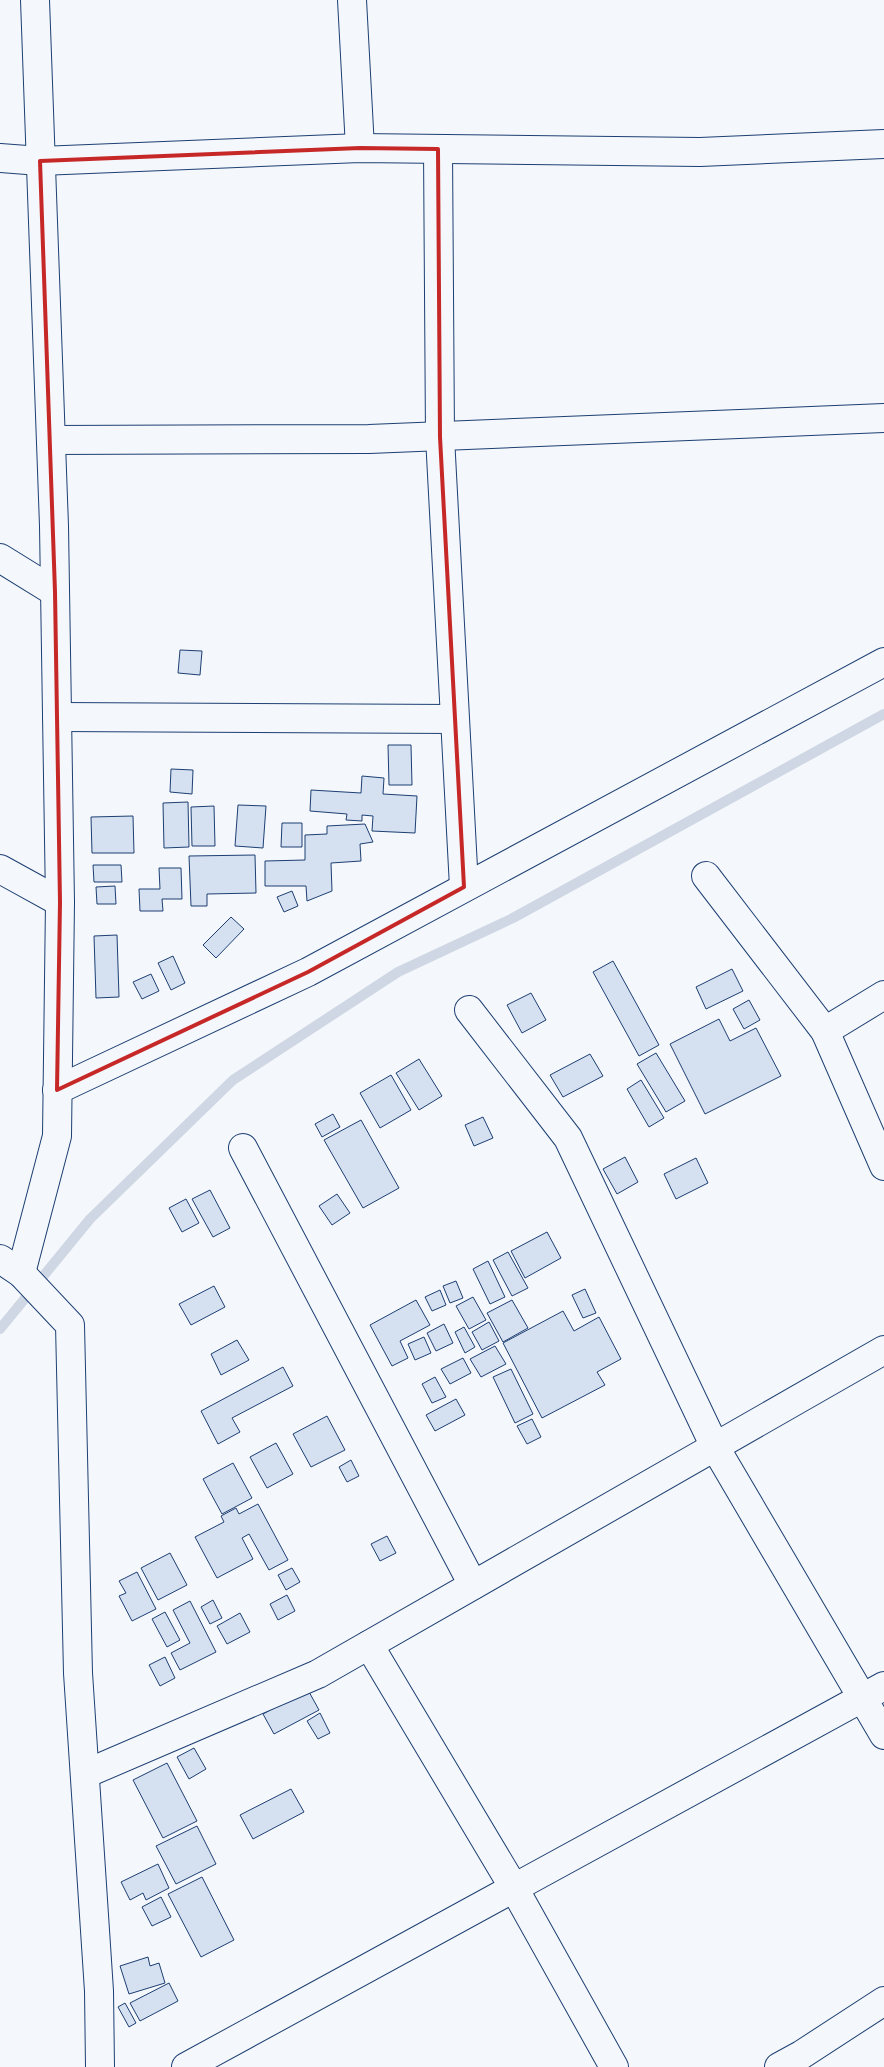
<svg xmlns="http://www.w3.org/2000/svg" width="884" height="2067" viewBox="0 0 884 2067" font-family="Helvetica,sans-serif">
<rect width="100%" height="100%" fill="#f4f7fb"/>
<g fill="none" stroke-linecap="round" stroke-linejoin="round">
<polyline stroke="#cfd7e4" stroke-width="10" points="0,1329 90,1219 233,1080 398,972 513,918 884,714"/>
</g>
<g fill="#d5e0f0" stroke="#1d3f73">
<polygon points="180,650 202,651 200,675 178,673"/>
<polygon points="388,745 411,745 412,785 389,785"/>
<polygon points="171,769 193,770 192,794 170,792"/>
<polygon points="362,776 384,778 383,794 417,796 415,833 372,831 373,816 362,815 362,821 346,820 347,814 310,811 311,790 361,793"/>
<polygon points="188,802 189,847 164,848 163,803"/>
<polygon points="238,805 266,806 263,848 235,846"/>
<polygon points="214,806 215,846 192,846 191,807"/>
<polygon points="133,816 134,853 92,853 91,817"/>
<polygon points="282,823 302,823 302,847 281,847"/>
<polygon points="365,824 373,842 360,844 361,861 331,863 332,891 307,901 306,886 265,886 265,861 305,860 305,835 327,834 327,826"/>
<polygon points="255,855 256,893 207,894 207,906 191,906 189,856"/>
<polygon points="93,865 121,865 122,882 94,882"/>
<polygon points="159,868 181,868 182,899 162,899 163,911 140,911 139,889 160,889"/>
<polygon points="115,886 116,904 97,904 96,887"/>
<polygon points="292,891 298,906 284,912 277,897"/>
<polygon points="231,917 244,929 216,958 203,945"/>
<polygon points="117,935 119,997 96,998 94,936"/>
<polygon points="173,956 185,983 171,990 158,963"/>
<polygon points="613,961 659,1045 639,1056 593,972"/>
<polygon points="732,969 743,991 706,1009 696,987"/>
<polygon points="151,974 159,991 142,999 133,982"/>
<polygon points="531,993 546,1020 522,1033 507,1005"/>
<polygon points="749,1000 760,1020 744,1029 733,1009"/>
<polygon points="719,1019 730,1041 756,1028 781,1076 705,1114 670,1044"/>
<polygon points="656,1053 685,1101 666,1112 637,1064"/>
<polygon points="590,1054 603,1076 563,1097 550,1075"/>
<polygon points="419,1059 442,1096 419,1110 396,1073"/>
<polygon points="391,1075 411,1110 380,1128 360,1093"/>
<polygon points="641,1080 664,1118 649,1127 627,1089"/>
<polygon points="333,1114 340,1127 322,1137 315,1124"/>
<polygon points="483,1117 493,1138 474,1146 465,1125"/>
<polygon points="361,1120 399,1188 363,1208 324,1140"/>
<polygon points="625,1157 638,1182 617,1194 603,1169"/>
<polygon points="696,1158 708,1183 676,1199 664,1174"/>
<polygon points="210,1190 230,1228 213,1237 192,1199"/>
<polygon points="337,1194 350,1213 332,1225 319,1206"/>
<polygon points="186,1199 199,1223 182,1232 169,1208"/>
<polygon points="547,1232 561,1258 525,1278 511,1251"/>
<polygon points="508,1252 528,1288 512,1296 493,1260"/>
<polygon points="488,1261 505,1297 490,1304 473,1269"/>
<polygon points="456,1281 463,1298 450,1303 443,1286"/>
<polygon points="214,1286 225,1307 191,1325 179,1304"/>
<polygon points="585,1289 596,1313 583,1318 572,1295"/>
<polygon points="440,1290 446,1305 432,1311 425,1297"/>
<polygon points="473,1297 486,1320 469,1329 456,1306"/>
<polygon points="416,1300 430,1325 400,1341 408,1358 392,1366 370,1325"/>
<polygon points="512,1300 528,1328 503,1342 487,1313"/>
<polygon points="563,1311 574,1331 599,1317 621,1359 597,1372 605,1385 542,1418 503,1343"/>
<polygon points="489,1322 499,1341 482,1350 472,1332"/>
<polygon points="444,1324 453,1343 436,1351 427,1333"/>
<polygon points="464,1327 475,1347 465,1353 455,1332"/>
<polygon points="424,1337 431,1353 415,1360 408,1344"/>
<polygon points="237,1340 249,1360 221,1375 211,1354"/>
<polygon points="495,1346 506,1364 481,1377 470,1359"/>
<polygon points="463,1358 471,1373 450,1384 441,1369"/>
<polygon points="283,1367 293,1386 232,1418 240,1432 218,1444 201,1411"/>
<polygon points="511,1369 533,1414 515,1423 493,1377"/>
<polygon points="435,1377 446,1397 432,1403 422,1384"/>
<polygon points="456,1399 465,1415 435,1431 426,1415"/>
<polygon points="327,1416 345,1450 311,1467 293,1434"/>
<polygon points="532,1419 541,1437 527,1444 517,1426"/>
<polygon points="276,1443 293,1474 267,1488 250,1457"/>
<polygon points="351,1460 359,1476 347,1482 339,1467"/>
<polygon points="233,1463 252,1498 222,1514 203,1479"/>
<polygon points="258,1504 288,1560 269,1570 249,1534 242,1538 253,1559 217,1578 195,1537 224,1522 221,1516 236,1508 239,1514"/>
<polygon points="387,1536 396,1553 380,1561 371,1544"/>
<polygon points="170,1553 187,1585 158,1600 141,1568"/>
<polygon points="292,1568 300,1582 286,1590 278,1575"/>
<polygon points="137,1572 156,1609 132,1621 119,1596 126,1593 119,1581"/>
<polygon points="287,1595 295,1611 278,1620 270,1604"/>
<polygon points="213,1600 222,1618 210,1624 201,1607"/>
<polygon points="190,1601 216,1652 180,1670 171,1653 190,1643 173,1610"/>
<polygon points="165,1612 180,1640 167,1647 152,1619"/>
<polygon points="240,1613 250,1632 227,1644 217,1626"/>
<polygon points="165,1657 175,1678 160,1686 149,1665"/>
<polygon points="308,1690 319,1710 274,1734 263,1714"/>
<polygon points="320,1713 330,1733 318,1739 307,1721"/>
<polygon points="194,1748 206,1769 189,1779 177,1757"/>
<polygon points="167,1763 197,1821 163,1838 133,1780"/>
<polygon points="291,1789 304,1812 253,1839 240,1815"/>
<polygon points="197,1826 216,1864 176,1884 156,1846"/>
<polygon points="158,1864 169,1888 146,1900 143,1893 130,1900 121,1882"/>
<polygon points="202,1877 234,1940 201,1957 168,1894"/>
<polygon points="161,1897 171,1917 152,1926 142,1907"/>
<polygon points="148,1957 150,1966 159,1963 165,1983 129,1994 120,1966"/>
<polygon points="169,1983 178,2001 140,2021 130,2003"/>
<polygon points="125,2003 136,2023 129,2027 118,2007"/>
</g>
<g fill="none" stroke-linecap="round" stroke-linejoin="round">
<defs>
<g id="street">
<polyline points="352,0 360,148"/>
<polyline points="438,149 440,437 464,887"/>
<polyline points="0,158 40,161 360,148 700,152 884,144"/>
<polyline points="51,440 369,439 884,418"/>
<polyline points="0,558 55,592"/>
<polyline points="57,717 454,719"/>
<polyline points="0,869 60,902"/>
<polyline points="706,876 825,1031 884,1166"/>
<polyline points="469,1010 568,1138 715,1447 884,1735"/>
<polyline points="825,1031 884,995"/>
<polyline points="57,1090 308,972 884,662"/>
<polyline points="243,1148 473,1585"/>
<polyline points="0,1259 21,1273 70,1325 78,1673 99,1991 100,2067"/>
<polyline points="21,1273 57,1136 60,902 54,526 35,0"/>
<polyline points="369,1645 514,1888 614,2067"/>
<polyline points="85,1774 318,1674 884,1350"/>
<polyline points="186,2067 884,1686"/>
<polyline points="779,2067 801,2055 884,2001"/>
</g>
</defs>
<use href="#street" stroke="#1d3f73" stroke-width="30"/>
<use href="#street" stroke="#f4f7fb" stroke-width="28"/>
</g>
<path fill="none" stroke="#c62828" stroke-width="4" stroke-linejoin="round" d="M360,148l78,1 2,288 24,450 -156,85 -251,118 3,-188 -5,-310 -15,-431z"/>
</svg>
